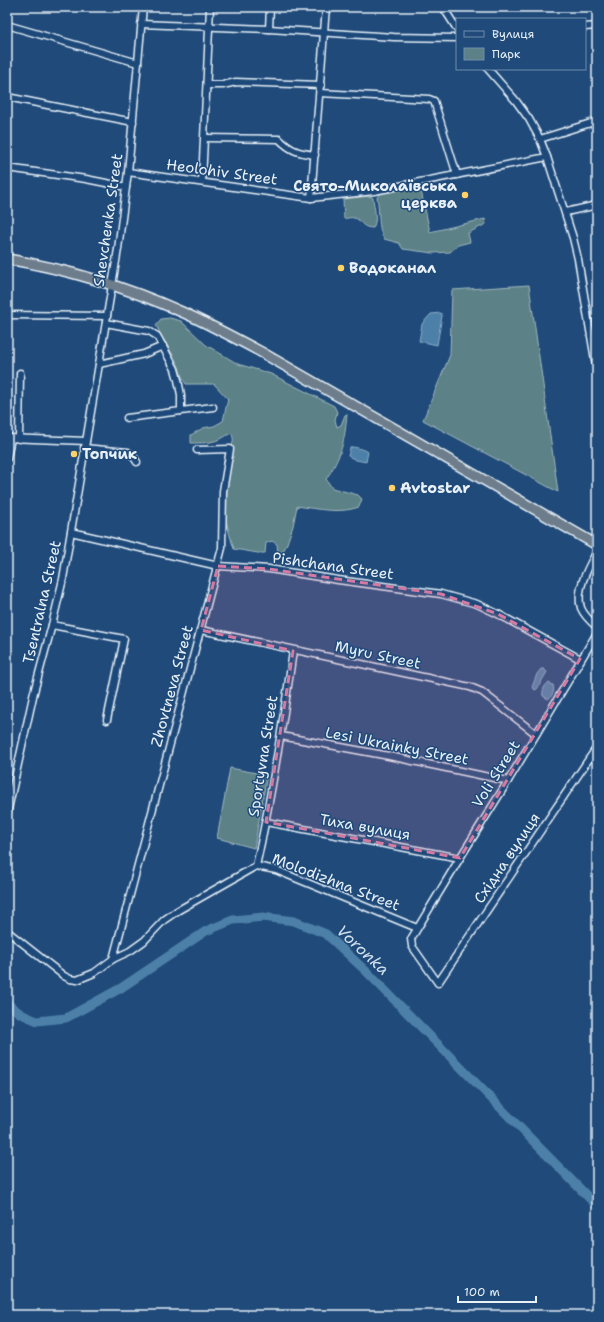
<svg xmlns="http://www.w3.org/2000/svg" width="604" height="1322" viewBox="0 0 604 1322" font-family="'Shantell Sans',sans-serif">
<rect width="100%" height="100%" fill="#1f4a7a"/>
<filter id="ink" filterUnits="userSpaceOnUse"><feTurbulence type="fractalNoise" baseFrequency=".025" numOctaves="2"/><feDisplacementMap in="SourceGraphic" scale="8" xChannelSelector="R" yChannelSelector="G"/><feConvolveMatrix kernelMatrix="1 2 1 2 8 2 1 2 1" color-interpolation-filters="sRGB"/></filter>
<g filter="url(#ink)">
<g fill="#5c8186" stroke="#a2b9bf">
<path d="M420,186l10,46 55,-13 1,5 -18,9 2,9 -12,3 -8,7 -17,1 -30,-4 -4,-6 -15,-4c-7,-11 -4,-29 -7,-42l5,-4z"/>
<path d="M370,196l3,2c1,10 5,21 0,30 -13,0 -11,-9 -19,-10 -3,-1 -7,0 -10,1l-1,-20z"/>
<polygon points="529,285 558,492 423,420 450,355 452,290"/>
<path d="M170,318l11,3 25,24 32,19 33,10 63,32 3,6 -2,8 2,7 4,-2 4,-10 2,-1c-2,26 -6,44 -21,65l6,9 26,7 4,4 -3,8c-19,7 -42,2 -62,-1l-4,20 -7,20 -4,7h-4l-1,-9 -5,-3 -6,2 -1,10h-7l-24,-4c-4,-13 -9,-29 -10,-43 0,-14 3,-32 4,-46 1,-9 9,-19 3,-27 -16,10 -22,10 -40,10v-8l12,-7 11,-2 9,-5 5,-22 -14,-15h-28c-4,-5 -5,-11 -7,-17 -6,-15 -17,-27 -23,-42l5,-6z"/>
<polygon points="230,768 267,775 254,848 217,838"/>
</g>
<g fill="#4e80a8" stroke="#8cadc8">
<polygon points="441,313 442,316 437,345 419,341 422,324 431,314"/>
<polygon points="354,447 365,450 368,452 366,462 356,460 348,456 350,448"/>
<polygon points="541,669 544,669 547,672 537,689 535,690 532,687 537,674"/>
<path d="M548,683l5,2c2,5 0,11 -5,14l-5,-3c-1,-5 1,-10 5,-13z"/>
</g>
<g fill="none" stroke-linecap="round" stroke-linejoin="round">
<polyline stroke="#4e80a8" stroke-width="9" points="7,1001 10,1006 21,1014 37,1021 66,1018 121,988 206,931 233,920 263,917 294,921 326,934 367,972 597,1206"/>
<defs>
<g id="minor">
<polyline points="443,7 457,29"/>
<polyline points="141,24 269,29 394,37 457,38"/>
<polyline points="7,25 138,63"/>
<polyline points="585,27 597,26"/>
<polyline points="269,29 270,7"/>
<polyline points="488,69 516,101 529,119 540,139 547,157 573,238 578,259 597,372"/>
<polyline points="207,85 223,85 236,82 321,85"/>
<polyline points="320,93 429,99 434,101 457,175"/>
<polyline points="7,97 133,122"/>
<path d="M205,138l74,1c12,12 20,14 36,16"/>
<polyline points="540,139 597,121"/>
<polyline points="7,168 86,179 126,187"/>
<polyline points="128,172 311,198 374,191 547,157"/>
<polyline points="202,182 210,7"/>
<polyline points="311,198 326,7"/>
<polyline points="566,212 597,205"/>
<polyline points="7,315 107,316"/>
<polyline points="106,323 149,331 157,336 175,369 178,380 181,395 181,411 127,418"/>
<polyline points="99,364 144,354 163,346"/>
<polyline points="181,411 213,407"/>
<polyline points="7,438 86,441"/>
<polyline points="19,439 20,373"/>
<polyline points="84,448 128,452 133,456 137,462"/>
<polyline points="7,458 11,438"/>
<polyline points="71,532 218,566 269,569 338,580 441,594 477,604 498,614 580,659"/>
<path d="M597,551c-8,15 -22,39 -16,57 3,7 10,14 16,19"/>
<polyline points="52,625 124,639 107,720"/>
<polyline points="201,630 470,687 482,692 536,734"/>
<polyline points="597,633 508,781 460,858 411,939 412,946 438,983 597,747"/>
<polyline points="281,736 389,756 508,781"/>
<polyline points="7,814 34,692 52,625 63,579 99,364 118,249 128,172 143,7"/>
<polyline points="266,822 460,858"/>
<path d="M256,866c16,-71 27,-143 37,-215"/>
<polyline points="7,931 64,976 70,979 77,980 94,973 113,959 130,951 144,941 164,920 177,911 256,866 276,870 417,928"/>
<polyline points="113,959 222,548 223,491 230,449 197,450"/>
</g>
<path id="highway" d="M7,259c60,10 119,28 175,53 27,12 53,26 79,40l336,193"/>
</defs>
<use href="#minor" stroke="#e8f1f8" stroke-width="9"/>
<use href="#highway" stroke="#e8f1f8" stroke-width="12"/>
<use href="#minor" stroke="#1f4a7a" stroke-width="6"/>
<use href="#highway" stroke="#6d7d8c" stroke-width="9"/>
</g>
</g>
<path fill="#d37aa2" fill-opacity="0.2" stroke="#d37aa2" stroke-width="3" stroke-dasharray="8 5" stroke-linejoin="round" d="M218,566l51,3 172,25 57,20 82,45 -120,199 -194,-36 27,-171 -92,-21z"/>
<g fill="#ffd166" stroke="#1f4a7a" stroke-width="1.5">
<circle cx="465" cy="195" r="4"/>
<circle cx="341" cy="268" r="4"/>
<circle cx="74" cy="454" r="4"/>
<circle cx="392" cy="488" r="4"/>
</g>
<g text-anchor="middle" dominant-baseline="central" stroke-width="3" stroke-linejoin="round" paint-order="stroke">
<g font-size="15" fill="#e8f1f8" stroke="#1f4a7a">
<text transform="translate(222 172) rotate(8)">Heolohiv Street</text>
<text transform="translate(108 220) rotate(-82)">Shevchenka Street</text>
<text transform="translate(333 566) rotate(8)">Pishchana Street</text>
<text transform="translate(42 602) rotate(-77)">Tsentralna Street</text>
<text transform="translate(378 655) rotate(12)">Myru Street</text>
<text transform="translate(172 686) rotate(-75)">Zhovtneva Street</text>
<text transform="translate(397 746) rotate(11)">Lesi Ukrainky Street</text>
<text transform="translate(263 756) rotate(-81)">Sportyvna Street</text>
<text transform="translate(496 774) rotate(-58)">Voli Street</text>
<text transform="translate(365 827) rotate(10)">Тиха вулиця</text>
<text transform="translate(507 858) rotate(-56)">Східна вулиця</text>
<text transform="translate(336 882) rotate(21)">Molodizhna Street</text>
</g>
<g font-size="15" font-weight="bold" fill="#e8f1f8" stroke="#1f4a7a" text-anchor="start">
<text x="457" y="186" text-anchor="end">Свято-Миколаївська<tspan x="457" dy="17">церква</tspan></text>
<text x="349" y="268">Водоканал</text>
<text x="82" y="454">Топчик</text>
<text x="400" y="488">Avtostar</text>
</g>
<g font-size="16" font-style="italic" fill="#d1e0ec" stroke="#1f4a7a">
<text transform="translate(363 950) rotate(43)">Voronka</text>
</g>
</g>
<rect width="604" height="1322" fill="none" stroke="#1f4a7a" stroke-width="24"/>
<rect x="12" y="12" width="580" height="1298" fill="none" stroke="#e8f1f8" stroke-width="1.5" filter="url(#ink)"/>
<rect x="456" y="18" width="130" height="52" fill="#1f4a7a" stroke="#6f8dac"/>
<rect x="464" y="31" width="20" height="6" fill="#1f4a7a" stroke="#6f8dac"/>
<text x="492" y="38" font-size="12" fill="#e8f1f8">Вулиця</text>
<rect x="464" y="48" width="20" height="12" fill="#5c8186" stroke="#6f8dac"/>
<text x="492" y="58" font-size="12" fill="#e8f1f8">Парк</text>
<path d="M458 1296v6h78v-6" fill="none" stroke="#e8f1f8" stroke-width="2"/>
<text x="464" y="1296" font-size="12" fill="#e8f1f8" stroke="#1f4a7a" stroke-width="3" paint-order="stroke">100 m</text>
</svg>
